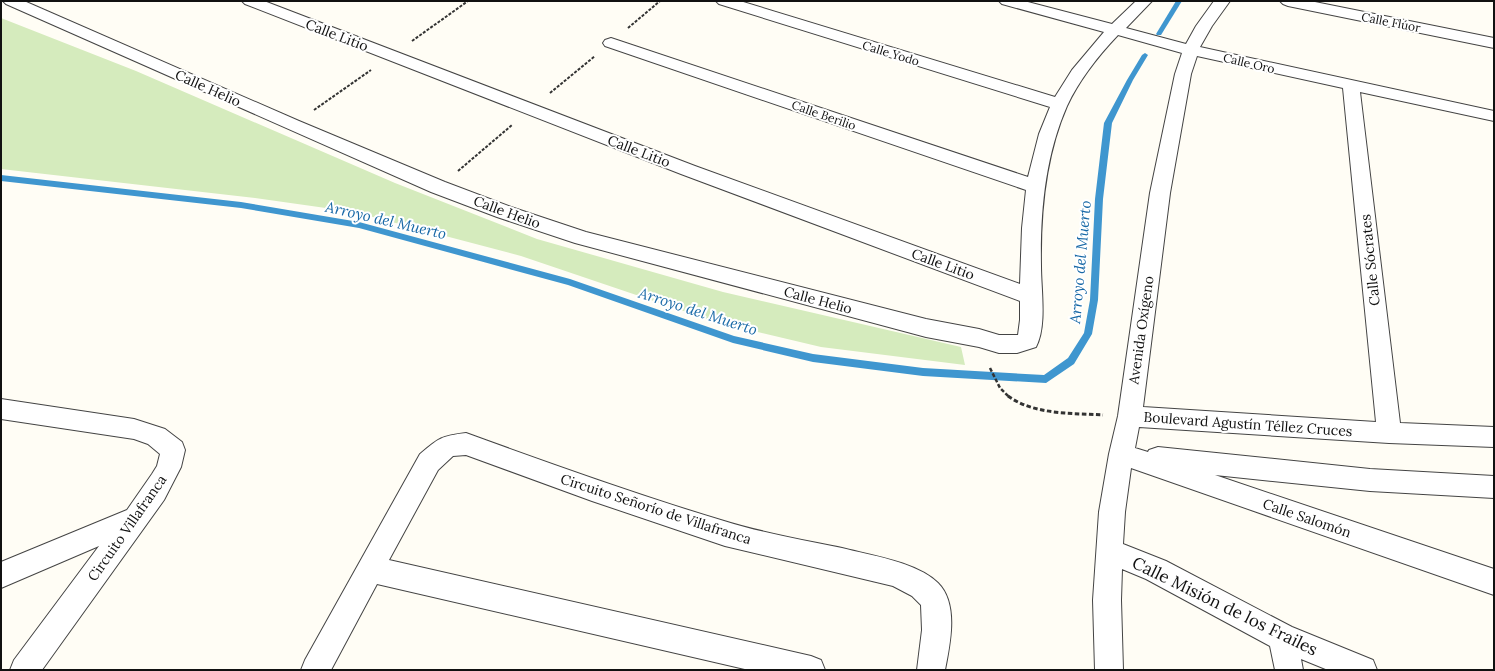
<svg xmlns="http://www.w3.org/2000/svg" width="1495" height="671" viewBox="0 0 1495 671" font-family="Lora,serif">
<rect width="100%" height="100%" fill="#fffdf5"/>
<polygon fill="#d5ebbd" points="1,18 136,71 395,183 537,239 723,292 961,347 965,365 821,347 716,322 521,256 354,212 255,198 1,169"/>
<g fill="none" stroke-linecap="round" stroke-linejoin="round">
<g fill="#3f96cf" fill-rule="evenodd">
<polygon points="1176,1 1182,1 1161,35 1157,35 1156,34"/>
<polygon points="1145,53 1148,55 1133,80 1112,123 1103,199 1098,300 1092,334 1074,364 1046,383 923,376 813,362 733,343 568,285 359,228 241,208 1,181 1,175 241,202 359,222 570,279 734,336 813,354 923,368 1044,375 1068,358 1084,333 1090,300 1095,199 1104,123 1127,80 1142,55"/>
</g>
<defs>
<g id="minor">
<path d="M3,1h21l275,120 146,61 66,25 75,25 340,87 53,10 20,6h19l2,-15v-19l-339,-127 -436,-170 -3,-3h22l431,165 325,118 2,-56 4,-38 -421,-144 -2,-3 2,-3 6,-2 417,139 11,-43 11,-27 -331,-103 -3,-3h24l315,96 17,-27 32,-38 -102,-28 -3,-3h25l88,23 24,-23h16l-26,27 60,16 10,-18 18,-25h16l-18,25 -12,21 294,64v10l-134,-29 40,331 94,4v20l-105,-4 -250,-16 -4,21 13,4 1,-2 9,-3 212,22 124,7v22l-124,-7 -155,-16 279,94v26l-363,-127 -6,44 -2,32 43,17 126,66 81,33 4,10h-49l-27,-11 2,11h-28l-5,-24 -124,-67 -24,-10 -1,31 2,70h-28l-2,-70 6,-88 10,-58 9,-38 32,-223 25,-119 7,-21 -64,-18c-20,21 -39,45 -51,71 -22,50 -27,106 -26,160 0,24 6,60 -5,81l-19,6h-18l-20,-6 -53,-10 -351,-94 -78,-26 -66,-25 -425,-188zM1197,56l146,32 33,334 -233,-15 27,-214 21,-119z"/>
<polygon points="1280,1 1310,1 1494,38 1494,48 1288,6 1283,4"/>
<polygon points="1,399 134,419 165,429 182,442 185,450 181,467 164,500 42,670 10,670 14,660 99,546 1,588 1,562 127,510 152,474 157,466 160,454 148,444 134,439 1,419"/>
<path d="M466,433c85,31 171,62 258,88 38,12 79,19 118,27 27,7 75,14 96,35 21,21 12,61 7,87h-28l5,-40 -1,-25 -9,-9 -19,-10 -168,-40 -133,-45 -126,-46 -13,1 -15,14 -49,90 422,96 10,4 4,10h-76l-372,-86 -46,86h-30l4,-10 115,-206c19,-16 21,-18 46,-21z"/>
</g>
</defs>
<use href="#minor" stroke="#444" stroke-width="2"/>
<g stroke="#333" stroke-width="2" stroke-dasharray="3 1.5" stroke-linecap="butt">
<polyline points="628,28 660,1"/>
<polyline points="412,41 468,1"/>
<polyline points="550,93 595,56"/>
<polyline points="314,110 371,70"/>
<polyline points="458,171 512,125"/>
</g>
<polyline stroke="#333" stroke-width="2.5" stroke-dasharray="4 2" stroke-linecap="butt" points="990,368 1000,388 1009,397"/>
<path stroke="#333" stroke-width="3" stroke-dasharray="4.5 2.5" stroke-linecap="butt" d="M1008,396c26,19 64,17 95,19"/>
<use href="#minor" fill="#fff" fill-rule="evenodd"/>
</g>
<g text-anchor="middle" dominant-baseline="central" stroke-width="4" stroke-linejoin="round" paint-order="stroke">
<g font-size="12" fill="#111" stroke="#fff">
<text transform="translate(1391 22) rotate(11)">Calle Flúor</text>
<text transform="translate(891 53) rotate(17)">Calle Yodo</text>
<text transform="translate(1249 63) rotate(13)">Calle Oro</text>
<text transform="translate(824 115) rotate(19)">Calle Berilio</text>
</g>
<g font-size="14" fill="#111" stroke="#fff">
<text transform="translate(337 35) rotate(21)">Calle Litio</text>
<text transform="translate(208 88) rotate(24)">Calle Helio</text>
<text transform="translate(639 151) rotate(21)">Calle Litio</text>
<text transform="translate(507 212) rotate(20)">Calle Helio</text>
<text transform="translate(1370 260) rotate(-96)">Calle Sócrates</text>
<text transform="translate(943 264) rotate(20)">Calle Litio</text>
<text transform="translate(818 300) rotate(15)">Calle Helio</text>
<text transform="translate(1141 330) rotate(-82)">Avenida Oxígeno</text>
<text transform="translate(1248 424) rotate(4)">Boulevard Agustín Téllez Cruces</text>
<text transform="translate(656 509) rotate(18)">Circuito Señorío de Villafranca</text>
<text transform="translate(1307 518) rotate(19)">Calle Salomón</text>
<text transform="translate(127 528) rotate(-55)">Circuito Villafranca</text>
</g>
<g font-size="15" font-style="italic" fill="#1768a6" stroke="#fff">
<text transform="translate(386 220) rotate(13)">Arroyo del Muerto</text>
<text transform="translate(1080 262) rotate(-85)">Arroyo del Muerto</text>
<text transform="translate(698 311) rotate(18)">Arroyo del Muerto</text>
</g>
<g font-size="17" fill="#111" stroke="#fff">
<text transform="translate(1225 606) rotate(26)">Calle Misión de los Frailes</text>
</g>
</g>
<rect width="1495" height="671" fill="none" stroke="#111111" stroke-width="4"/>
</svg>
